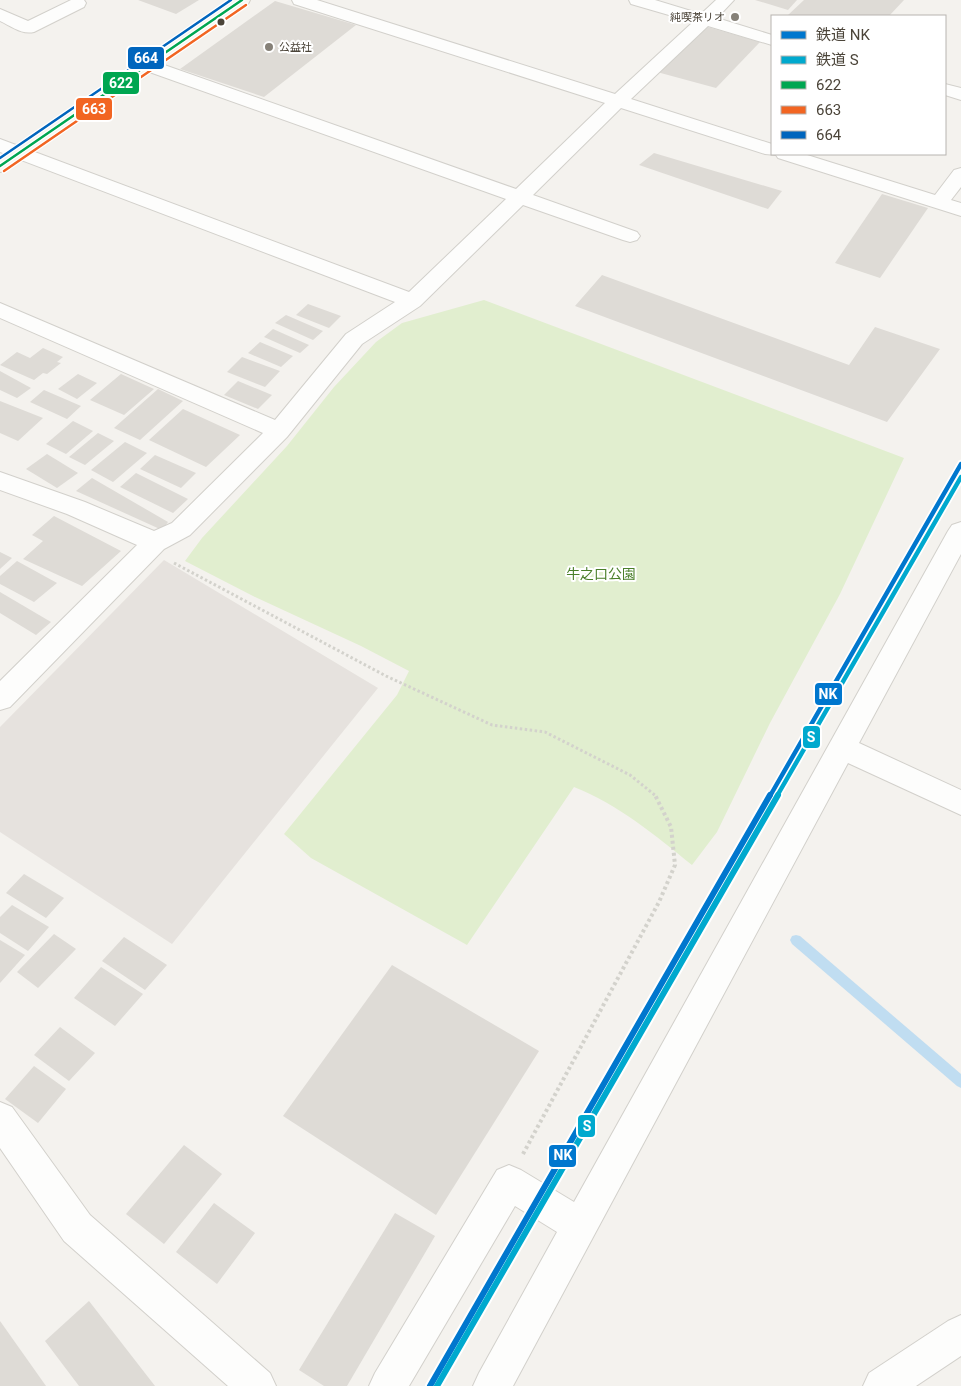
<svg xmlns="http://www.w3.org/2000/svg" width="961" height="1386" viewBox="0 0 961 1386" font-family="Roboto,'Noto Sans JP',sans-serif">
<rect width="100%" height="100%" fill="#f4f2ee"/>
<polygon fill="#e6e2de" points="164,560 378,688 172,944 0,832 0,727"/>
<path fill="#e1eecf" d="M484,300l420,158 -64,136 -70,129 -53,109 -25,33c-37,-30 -73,-60 -118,-78l-107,158 -156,-87 -27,-24 113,-139 12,-24 -48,-25 -108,-50 -68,-35 17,-23 85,-92 47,-59 42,-45 26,-19z"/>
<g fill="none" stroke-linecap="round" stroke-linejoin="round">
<polygon fill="#c0ddf1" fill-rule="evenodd" points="796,935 800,936 961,1074 961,1088 957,1086 792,944 790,940 792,936"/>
</g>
<g fill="#dedbd6">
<polygon points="138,0 199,0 176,14"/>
<polygon points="755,0 797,0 788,10"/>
<polygon points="804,0 904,0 889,16 787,16"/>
<polygon points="275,1 356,25 264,97 180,69"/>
<polygon points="704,26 760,42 716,88 657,72"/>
<polygon points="654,153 782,191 768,209 639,165"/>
<polygon points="882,194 928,208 880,278 835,263"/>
<polygon points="602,275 849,365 875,327 940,349 887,422 575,306"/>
<polygon points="308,304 341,316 329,328 296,315"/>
<polygon points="286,315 323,331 313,340 275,323"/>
<polygon points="273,329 309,345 300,353 264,337"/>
<polygon points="260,342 293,356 281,367 248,353"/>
<polygon points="43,348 63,357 57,362 61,363 47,374 43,373 34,380 0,365 17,352 30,358"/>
<polygon points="242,357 280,371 265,387 227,372"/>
<polygon points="0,371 31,388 17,398 0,390"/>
<polygon points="78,374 97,383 77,399 58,389"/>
<polygon points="121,374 154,389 124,415 90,400"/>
<polygon points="238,381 272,395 258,409 224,395"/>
<polygon points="158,389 183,401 140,440 114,428"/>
<polygon points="44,390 81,406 67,419 30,402"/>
<polygon points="0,401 43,418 18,441 0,433"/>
<polygon points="183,409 240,435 206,467 149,440"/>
<polygon points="73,421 93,431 66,454 46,444"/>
<polygon points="98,433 114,441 85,465 69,457"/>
<polygon points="125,442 147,453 113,482 91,470"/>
<polygon points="47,454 78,473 57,488 26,469"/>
<polygon points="155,455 196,473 181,488 140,469"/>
<polygon points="136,473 188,499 173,513 120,487"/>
<polygon points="92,478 168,522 162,530 76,491"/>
<polygon points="54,516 121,551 82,586 23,559 43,541 32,535"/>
<polygon points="0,552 12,558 0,569"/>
<polygon points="17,561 57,583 34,602 0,584 0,576"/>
<polygon points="0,592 51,622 36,635 0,613"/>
<polygon points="24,874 64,898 46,918 6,893"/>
<polygon points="12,905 49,927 28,951 0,933 0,917"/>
<polygon points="54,934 76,949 38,988 17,972"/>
<polygon points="124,937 167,965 145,990 102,961"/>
<polygon points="0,940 25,955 0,983"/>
<polygon points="392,965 539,1051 436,1215 283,1116"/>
<polygon points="101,967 143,994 115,1026 74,998"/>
<polygon points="60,1027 95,1053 69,1081 34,1055"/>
<polygon points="34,1066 66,1089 38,1123 5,1099"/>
<polygon points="184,1145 222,1174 164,1244 126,1214"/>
<polygon points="214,1203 255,1233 217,1284 176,1252"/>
<polygon points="395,1213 435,1236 347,1386 324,1386 299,1370"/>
<polygon points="89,1301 155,1386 79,1386 45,1341"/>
<polygon points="0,1321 46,1386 0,1386"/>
</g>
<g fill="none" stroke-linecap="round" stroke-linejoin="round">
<defs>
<g id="minor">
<path d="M71,0h13l2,3 -2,4 -50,25c-12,3 -23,-6 -34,-11v-12l28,12z"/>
<polygon points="292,0 317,0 615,94 693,22 631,4 629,0 655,0 701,14 716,0 734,0 717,18 772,35 772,45 708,26 631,99 772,144 772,154 804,154 935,195 954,170 961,168 961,187 951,200 961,203 961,216 778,158 776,155 765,154 621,108 533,195 637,232 640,236 637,240 630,242 623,240 523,205 420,306 362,344 287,437 190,535 164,549 10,707 0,710 0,681 137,545 67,514 0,490 0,472 85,502 154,531 172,523 263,433 0,318 0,303 275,420 346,334 395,302 0,152 0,139 409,292 506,199 141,69 138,65 141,61 147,60 153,61 516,189 605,103 294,4"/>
<polygon points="945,84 961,88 961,100 945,95"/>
<polygon points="961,522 961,554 859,743 961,790 961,815 848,763 513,1386 473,1386 479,1373 557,1232 515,1206 409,1386 369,1386 375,1373 497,1170 509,1165 521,1170 574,1202 948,531 952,525"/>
<polygon points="0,1102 12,1107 90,1215 270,1373 276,1386 228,1386 64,1241 0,1148"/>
<polygon points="961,1315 961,1356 916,1386 863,1386 869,1373 948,1321"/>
</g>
<polygon id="secondary" points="231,0 250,0 248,4 7,170 0,172 0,157"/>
</defs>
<use href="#minor" stroke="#d2d0cb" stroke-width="2"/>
<use href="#secondary" stroke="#d3cfc5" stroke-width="2"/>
<polyline stroke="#d3d2cc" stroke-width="3" stroke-dasharray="2.5 2.5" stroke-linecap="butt" points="174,563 386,676 492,725 545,732 630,775 656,796"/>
<polyline stroke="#d3d2cc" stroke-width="4" stroke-dasharray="3 3" stroke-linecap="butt" points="523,1154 659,902 675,865 671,827 655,795"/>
<use href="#minor" fill="#fdfdfc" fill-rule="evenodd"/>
<use href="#secondary" fill="#f7f6f1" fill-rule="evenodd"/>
<defs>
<polyline id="bus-1" points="0,166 242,0"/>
<polyline id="bus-2" points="4,171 246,5"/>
<polyline id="bus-3" points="0,158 231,0"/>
</defs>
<use href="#bus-1" stroke="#fff" stroke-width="5"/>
<use href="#bus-2" stroke="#fff" stroke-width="5"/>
<use href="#bus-3" stroke="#fff" stroke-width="5"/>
<use href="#bus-1" stroke="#00a651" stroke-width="2.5"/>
<use href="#bus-2" stroke="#f26522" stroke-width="2.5"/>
<use href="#bus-3" stroke="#0065bd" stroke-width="2.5"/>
<defs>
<polyline id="rail-1-far1" points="770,796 961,464"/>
<polyline id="rail-1" points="430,1386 770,795"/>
<polyline id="rail-2-far1" points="777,796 961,477"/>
<polyline id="rail-2" points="437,1386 778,795"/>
</defs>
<use href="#rail-1-far1" stroke="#fff" stroke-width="8"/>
<use href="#rail-1" stroke="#fff" stroke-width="10"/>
<use href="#rail-2-far1" stroke="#fff" stroke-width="8"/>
<use href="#rail-2" stroke="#fff" stroke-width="10"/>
<use href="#rail-1-far1" stroke="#0077ce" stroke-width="4.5"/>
<use href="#rail-1" stroke="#0077ce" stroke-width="6"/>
<use href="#rail-2-far1" stroke="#00a9ce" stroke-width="4.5"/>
<use href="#rail-2" stroke="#00a9ce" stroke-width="6"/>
</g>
<g fill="#868178" stroke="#fff" stroke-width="2">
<circle cx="735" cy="17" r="5"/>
<circle cx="269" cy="47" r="5"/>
</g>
<circle fill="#4b4439" stroke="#fff" stroke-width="2" cx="221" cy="22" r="4.5"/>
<g text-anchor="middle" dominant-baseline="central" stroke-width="4" stroke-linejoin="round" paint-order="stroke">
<g font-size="11" fill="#4b4439" stroke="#fff" text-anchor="end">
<text x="725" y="17">純喫茶リオ</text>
<text x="279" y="47" text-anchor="start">公益社</text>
</g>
<g font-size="14" fill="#4a7f2a" stroke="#fff">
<text x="601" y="574">牛之口公園</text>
</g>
</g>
<g stroke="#fff" stroke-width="2">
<rect x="127" y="46" width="38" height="24" rx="5" fill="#0065bd"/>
<rect x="102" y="71" width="38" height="24" rx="5" fill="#00a651"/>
<rect x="75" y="97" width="38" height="24" rx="5" fill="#f26522"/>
<rect x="814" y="682" width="29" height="24" rx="5" fill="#0077ce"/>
<rect x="802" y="725" width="19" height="24" rx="5" fill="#00a9ce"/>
<rect x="577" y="1114" width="19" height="24" rx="5" fill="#00a9ce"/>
<rect x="548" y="1144" width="29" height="24" rx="5" fill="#0077ce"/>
</g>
<g font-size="14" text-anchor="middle" font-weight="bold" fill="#fff">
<text x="146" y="63">664</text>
<text x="121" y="88">622</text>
<text x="94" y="114">663</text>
<text x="828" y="699">NK</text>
<text x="811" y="742">S</text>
<text x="587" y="1131">S</text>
<text x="563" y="1160">NK</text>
</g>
<rect x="771" y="15" width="175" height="140" fill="#ffffff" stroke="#b7b4b0"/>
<rect x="781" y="31" width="25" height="8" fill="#0077ce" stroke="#b7b4b0"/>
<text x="816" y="40" font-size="15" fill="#4b4439">鉄道 NK</text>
<rect x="781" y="56" width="25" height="8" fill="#00a9ce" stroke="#b7b4b0"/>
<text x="816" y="65" font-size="15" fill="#4b4439">鉄道 S</text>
<rect x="781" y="81" width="25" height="8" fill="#00a651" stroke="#b7b4b0"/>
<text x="816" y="90" font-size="15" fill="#4b4439">622</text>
<rect x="781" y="106" width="25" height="8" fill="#f26522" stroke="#b7b4b0"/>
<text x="816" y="115" font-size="15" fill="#4b4439">663</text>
<rect x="781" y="131" width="25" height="8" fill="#0065bd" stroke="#b7b4b0"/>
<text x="816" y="140" font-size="15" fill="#4b4439">664</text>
</svg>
